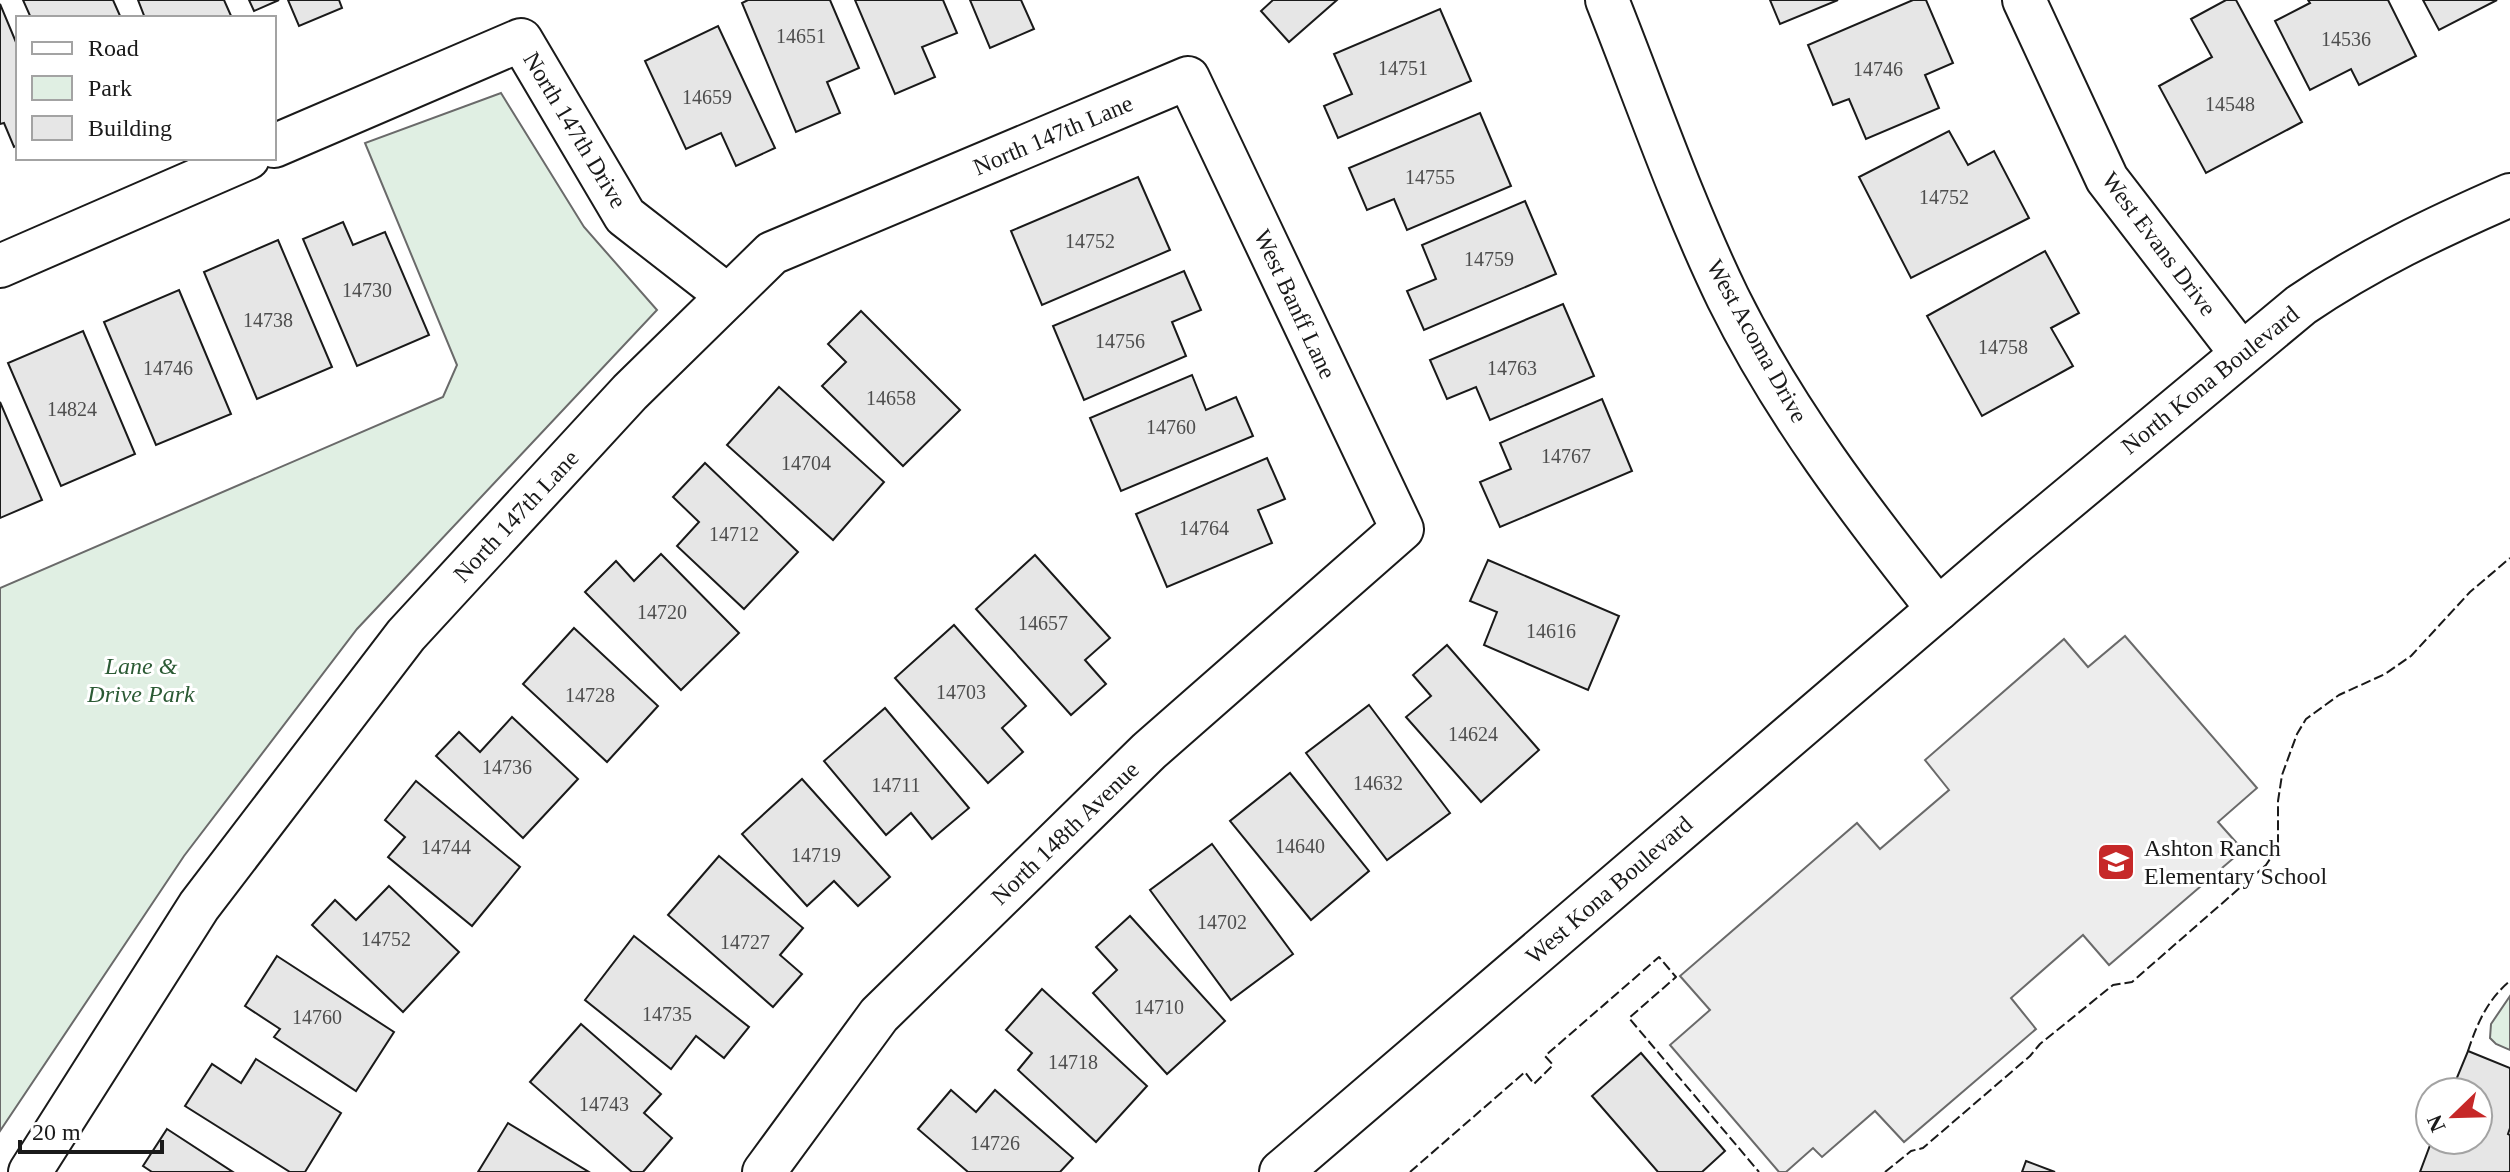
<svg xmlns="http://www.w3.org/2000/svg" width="2510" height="1172" viewBox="0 0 2510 1172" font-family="Georgia,serif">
<rect width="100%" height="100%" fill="#fff"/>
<g fill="#e0efe3" stroke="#6a6a6a" stroke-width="2">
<polygon points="501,93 584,227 657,310 357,629 184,856 0,1131 0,588 443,397 457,365 365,143"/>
<polygon points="2510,996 2510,1050 2496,1044 2490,1038 2491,1024"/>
</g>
<polygon fill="#ededed" stroke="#6a6a6a" stroke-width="2" points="2125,636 2257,788 2218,822 2243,850 2109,965 2083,935 2011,998 2036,1029 1904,1142 1875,1111 1822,1157 1813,1148 1786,1172 1779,1172 1670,1045 1710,1010 1680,976 1857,823 1880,849 1949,790 1925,760 2064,639 2088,667"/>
<g fill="#e6e6e6" stroke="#1a1a1a" stroke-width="2">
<polygon points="23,0 113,0 121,18 31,18"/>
<polygon points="138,0 224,0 232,18 145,18"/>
<polygon points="249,0 279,0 254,11"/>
<polygon points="288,0 339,0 342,8 299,26"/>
<polygon points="748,0 830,0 859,68 827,82 840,113 796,132 742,3"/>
<polygon points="855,0 943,0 957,33 922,47 935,77 895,94"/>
<polygon points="970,0 1021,0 1034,29 990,48"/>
<polygon points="1273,0 1337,0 1289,42 1261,11"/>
<polygon points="1770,0 1838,0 1780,24"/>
<polygon points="1913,0 1926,0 1953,63 1925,75 1939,108 1866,139 1849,99 1833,105 1808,45"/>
<polygon points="2226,0 2236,0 2302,122 2206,173 2159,86 2212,57 2191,19"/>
<polygon points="2308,0 2388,0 2416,56 2359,85 2351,69 2310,90 2275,21 2310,3"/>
<polygon points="2423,0 2497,0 2439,30"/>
<polygon points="0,4 18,47 18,145 14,147 4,123 0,124"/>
<polygon points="1440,9 1471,81 1338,138 1324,106 1352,94 1334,54"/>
<polygon points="718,26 775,148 736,166 721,133 686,149 645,61"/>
<polygon points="1480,113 1511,186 1407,230 1394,199 1367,210 1349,168"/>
<polygon points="1949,131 1968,165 1994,151 2029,218 1911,278 1859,177"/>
<polygon points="1138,177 1170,250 1042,305 1011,231"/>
<polygon points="1525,201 1556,274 1424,330 1407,291 1436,279 1422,245"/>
<polygon points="343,222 353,245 385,232 429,335 357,366 303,239"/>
<polygon points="278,240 332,367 257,399 204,272"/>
<polygon points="2045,251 2079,313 2051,328 2073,366 1982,416 1927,316"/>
<polygon points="1184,271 1201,310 1172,322 1186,356 1084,400 1053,326"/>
<polygon points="179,290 231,414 156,445 104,322"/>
<polygon points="1563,304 1594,376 1490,420 1476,387 1447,399 1430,360"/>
<polygon points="861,311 960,410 903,466 822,386 846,362 828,344"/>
<polygon points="83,331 135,454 61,486 8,363"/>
<polygon points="1192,375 1206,410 1236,397 1253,436 1121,491 1090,418"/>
<polygon points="779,387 884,482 833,540 727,445"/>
<polygon points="1602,399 1632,471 1500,527 1480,482 1511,469 1500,443"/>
<polygon points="0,402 42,500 0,518"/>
<polygon points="1267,458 1285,499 1258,510 1272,543 1167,587 1136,514"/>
<polygon points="705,463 798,552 744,609 677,546 699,522 673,497"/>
<polygon points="661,554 739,633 681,690 585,592 616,561 634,581"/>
<polygon points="1035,555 1110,638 1085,660 1106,684 1071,715 976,609"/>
<polygon points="1488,560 1619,616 1588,690 1484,645 1497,612 1470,601"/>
<polygon points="954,625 1026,706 1002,728 1023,752 988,783 895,678"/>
<polygon points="574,628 658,706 607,762 523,684"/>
<polygon points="1447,645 1539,750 1481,802 1406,717 1431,696 1413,675"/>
<polygon points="1369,705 1450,813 1387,860 1306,753"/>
<polygon points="885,708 969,808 932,839 911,813 886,835 824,761"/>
<polygon points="512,717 578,779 523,838 436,756 459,732 480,752"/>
<polygon points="1290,773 1369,871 1311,920 1230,821"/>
<polygon points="802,779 890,877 858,906 834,881 807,906 742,834"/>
<polygon points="416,781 520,867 472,926 388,857 405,837 385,820"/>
<polygon points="1212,844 1293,954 1231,1000 1150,890"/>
<polygon points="719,856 803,928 780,955 802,974 773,1007 668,915"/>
<polygon points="389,886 459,952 403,1012 312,925 335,900 356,920"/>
<polygon points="1130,916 1225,1021 1167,1074 1093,993 1117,970 1096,947"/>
<polygon points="634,936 749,1027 724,1058 696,1036 671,1069 585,1000"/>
<polygon points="277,956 394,1032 356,1091 274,1037 280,1029 245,1006"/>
<polygon points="1042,989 1147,1086 1096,1142 1018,1070 1032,1053 1006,1030"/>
<polygon points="581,1024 661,1094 644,1113 672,1138 643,1172 632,1172 530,1082"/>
<polygon points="2468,1051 2510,1068 2510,1128 2508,1134 2510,1135 2510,1172 2420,1172 2432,1140 2478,1140 2478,1092 2451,1092"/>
<polygon points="1641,1053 1725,1151 1702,1172 1658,1172 1592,1096"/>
<polygon points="256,1059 341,1113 305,1172 290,1172 185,1106 212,1064 241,1083"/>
<polygon points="951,1090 976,1112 995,1090 1073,1158 1060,1172 968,1172 918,1129"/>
<polygon points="508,1123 589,1172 478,1172"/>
<polygon points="167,1129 233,1172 152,1172 143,1166"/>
<polygon points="2026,1161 2055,1172 2022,1172"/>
</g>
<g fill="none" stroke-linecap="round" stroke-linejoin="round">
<defs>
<g id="street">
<path d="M1607,0c39,98 75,203 121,298 56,113 132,213 210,311"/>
<polyline points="2024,0 2107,179 2241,353"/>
<polyline points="274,146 521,40 625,216 728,296"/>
<polyline points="0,266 248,158"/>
<polyline points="30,1172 199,906 406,635 630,392 772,253 1188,78 1402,529 1149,751 879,1015 764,1172"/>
<path d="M1281,1172l734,-629 286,-238c66,-45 136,-78 209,-110"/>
</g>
</defs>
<use href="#street" stroke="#1a1a1a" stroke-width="46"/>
<use href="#street" stroke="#fff" stroke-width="42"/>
<g stroke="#1a1a1a" stroke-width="2" stroke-dasharray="10 4" stroke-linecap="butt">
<path d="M2468,1051c9,-27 19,-51 42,-70"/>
<polyline points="1410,1172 1525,1072 1534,1084 1553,1065 1545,1056 1659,957 1676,977 1629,1018 1759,1172"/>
<polyline points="1885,1172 1911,1151 1923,1148 2030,1056 2040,1044 2113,985 2132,982 2266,865 2278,847 2278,801 2282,775 2297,734 2306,719 2339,695 2385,674 2411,656 2470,592 2510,558"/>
</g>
</g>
<defs>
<symbol id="school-square" viewBox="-11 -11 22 22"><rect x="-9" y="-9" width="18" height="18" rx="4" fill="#c62828" stroke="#fff"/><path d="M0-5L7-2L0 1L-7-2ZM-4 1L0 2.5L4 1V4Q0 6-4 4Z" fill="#fff"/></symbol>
</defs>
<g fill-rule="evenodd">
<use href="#school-square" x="2094" y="840" width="44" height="44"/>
</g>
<g text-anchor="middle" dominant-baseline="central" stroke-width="6" stroke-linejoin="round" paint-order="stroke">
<g font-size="20" fill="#4d4d4d">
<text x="801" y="36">14651</text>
<text x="2346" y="39">14536</text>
<text x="1403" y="68">14751</text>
<text x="1878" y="69">14746</text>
<text x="707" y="97">14659</text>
<text x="2230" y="104">14548</text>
<text x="1430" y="177">14755</text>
<text x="1944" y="197">14752</text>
<text x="1090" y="241">14752</text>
<text x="1489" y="259">14759</text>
<text x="367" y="290">14730</text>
<text x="268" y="320">14738</text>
<text x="1120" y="341">14756</text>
<text x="2003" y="347">14758</text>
<text x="168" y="368">14746</text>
<text x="1512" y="368">14763</text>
<text x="891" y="398">14658</text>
<text x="72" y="409">14824</text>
<text x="1171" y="427">14760</text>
<text x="1566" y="456">14767</text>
<text x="806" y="463">14704</text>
<text x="1204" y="528">14764</text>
<text x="734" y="534">14712</text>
<text x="662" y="612">14720</text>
<text x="1043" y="623">14657</text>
<text x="1551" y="631">14616</text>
<text x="961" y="692">14703</text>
<text x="590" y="695">14728</text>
<text x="1473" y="734">14624</text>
<text x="507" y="767">14736</text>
<text x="1378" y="783">14632</text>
<text x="896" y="785">14711</text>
<text x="1300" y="846">14640</text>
<text x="446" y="847">14744</text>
<text x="816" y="855">14719</text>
<text x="1222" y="922">14702</text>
<text x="386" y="939">14752</text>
<text x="745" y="942">14727</text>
<text x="1159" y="1007">14710</text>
<text x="667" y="1014">14735</text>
<text x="317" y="1017">14760</text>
<text x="1073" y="1062">14718</text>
<text x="604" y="1104">14743</text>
<text x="995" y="1143">14726</text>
</g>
<g font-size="24" fill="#1a1a1a" stroke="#fff">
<text transform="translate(575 130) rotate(59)">North 147th Drive</text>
<text transform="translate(1053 135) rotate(-23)">North 147th Lane</text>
<text transform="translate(2159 244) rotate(53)">West Evans Drive</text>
<text transform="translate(1295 304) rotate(65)">West Banff Lane</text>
<text transform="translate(1757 341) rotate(61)">West Acoma Drive</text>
<text transform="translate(2210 380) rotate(-39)">North Kona Boulevard</text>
<text transform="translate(516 516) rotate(-47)">North 147th Lane</text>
<text transform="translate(1065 833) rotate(-44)">North 148th Avenue</text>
<text transform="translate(1609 890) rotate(-41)">West Kona Boulevard</text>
</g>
<g font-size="24" font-style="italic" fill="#2b5a34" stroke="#fff">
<text x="141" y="666">Lane &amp;<tspan x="141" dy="28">Drive Park</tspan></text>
</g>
<g font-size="24" fill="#1a1a1a" stroke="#fff" text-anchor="start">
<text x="2144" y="848">Ashton Ranch<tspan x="2144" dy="28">Elementary School</tspan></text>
</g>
</g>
<rect x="16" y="16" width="260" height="144" fill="#ffffff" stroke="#a3a3a3" stroke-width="2"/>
<rect x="32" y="42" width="40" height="12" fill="#ffffff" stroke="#a3a3a3" stroke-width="2"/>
<text x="88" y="56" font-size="24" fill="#1a1a1a">Road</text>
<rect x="32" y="76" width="40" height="24" fill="#e0efe3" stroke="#a3a3a3" stroke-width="2"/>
<text x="88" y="96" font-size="24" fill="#1a1a1a">Park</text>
<rect x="32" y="116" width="40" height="24" fill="#e6e6e6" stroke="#a3a3a3" stroke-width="2"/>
<text x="88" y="136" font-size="24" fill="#1a1a1a">Building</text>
<g transform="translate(2454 1116) rotate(247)"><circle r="38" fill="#ffffff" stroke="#a3a3a3" stroke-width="2"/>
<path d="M0-6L14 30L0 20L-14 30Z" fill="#c62828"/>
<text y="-12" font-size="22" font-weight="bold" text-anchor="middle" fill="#1a1a1a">N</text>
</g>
<path d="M20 1140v12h142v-12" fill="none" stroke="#1a1a1a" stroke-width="4"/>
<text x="32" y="1140" font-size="24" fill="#1a1a1a" stroke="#ffffff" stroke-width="6" paint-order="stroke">20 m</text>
</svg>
